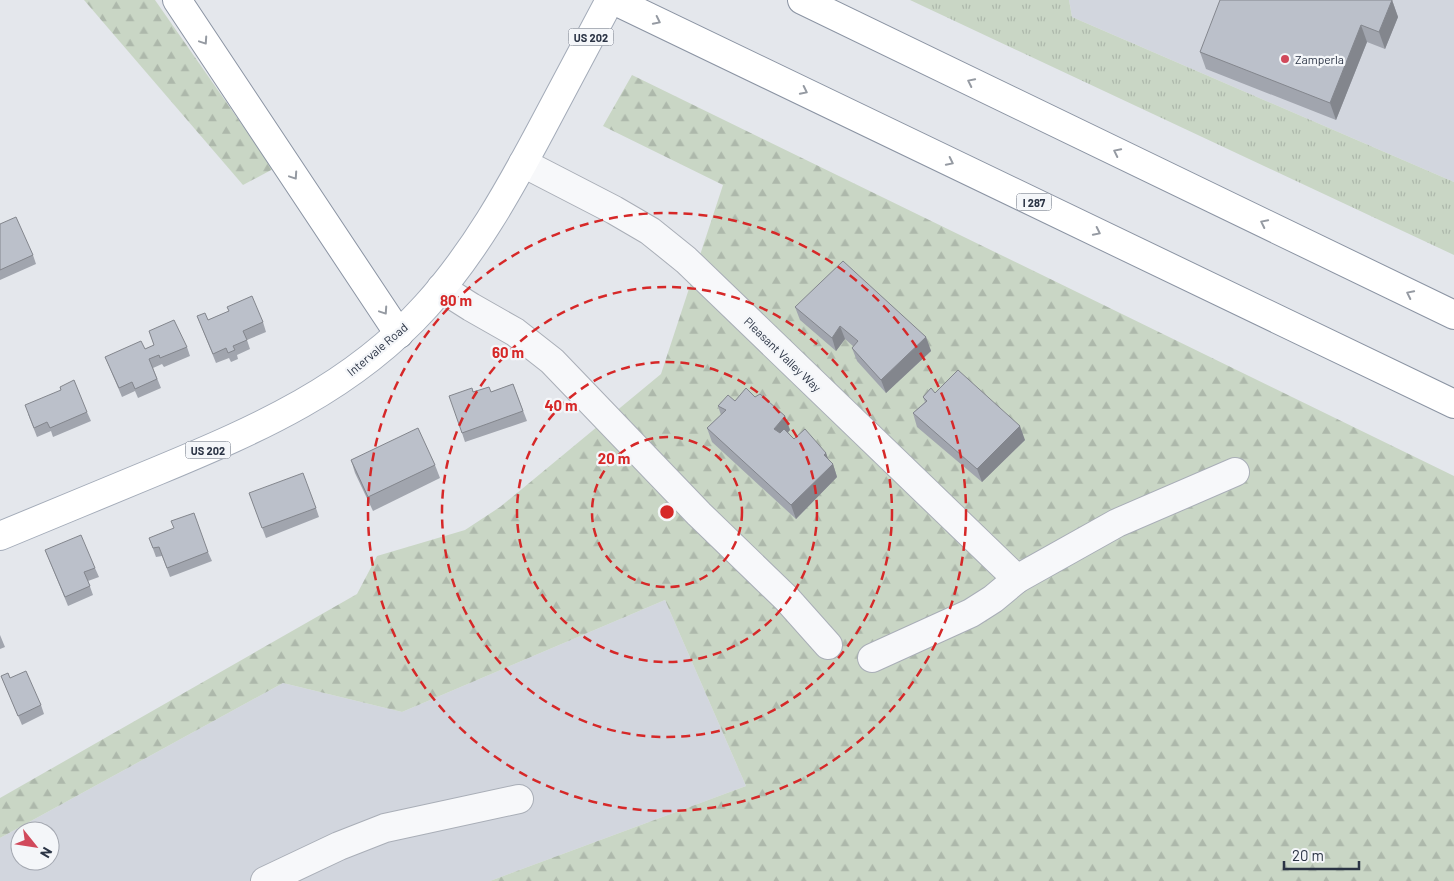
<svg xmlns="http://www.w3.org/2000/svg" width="1454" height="881" viewBox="0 0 1454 881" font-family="Barlow,sans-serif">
<defs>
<pattern id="grass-tufts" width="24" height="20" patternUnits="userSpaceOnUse" patternTransform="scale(1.25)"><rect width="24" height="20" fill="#c9d6c5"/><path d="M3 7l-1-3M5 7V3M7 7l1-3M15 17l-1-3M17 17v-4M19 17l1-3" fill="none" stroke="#adb8ab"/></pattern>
<pattern id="forest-firs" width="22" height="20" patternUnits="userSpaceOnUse" patternTransform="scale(1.25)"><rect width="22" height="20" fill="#c9d6c5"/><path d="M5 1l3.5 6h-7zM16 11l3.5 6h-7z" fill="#adb8ab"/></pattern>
</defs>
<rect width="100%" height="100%" fill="#e4e7ec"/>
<g fill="#d2d6de" fill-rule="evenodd">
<polygon points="1069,0 1454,0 1454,182 1072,17"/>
<path d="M665,600l81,186 -256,95h-490v-43l283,-155 119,29zM20,831h30v30h-30z"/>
</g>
<polygon fill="url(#grass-tufts)" points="910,0 1069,0 1072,17 1454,182 1454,255"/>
<g fill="url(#forest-firs)">
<polygon points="84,0 155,0 273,169 243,185"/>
<polygon points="632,75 1454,476 1454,881 490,881 746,786 665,600 402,712 283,683 0,838 0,798 357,594 377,556 465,530 500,507 661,374 723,185 603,126"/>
</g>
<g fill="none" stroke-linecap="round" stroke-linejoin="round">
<defs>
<g id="minor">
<polyline points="523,163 614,210 650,231 686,260 1017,579"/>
<polyline points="441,288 471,307 515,332 552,361 699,514 787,599 828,645"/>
<polyline points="872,658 971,613 993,599 1017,579 1117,523 1235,472"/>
<polyline points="265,881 339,846 385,828 519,799"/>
</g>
<path id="major" d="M0,536c52,-22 105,-43 157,-65 101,-42 195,-83 269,-165 48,-53 83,-116 116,-178 23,-43 45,-85 68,-128"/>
<g id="highway">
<polyline points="177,0 399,334"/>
<polyline points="613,0 1454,404"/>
<polyline points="802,0 1454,315"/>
</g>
</defs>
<use href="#minor" stroke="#a9aeb7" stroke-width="30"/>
<use href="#major" stroke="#a3abb8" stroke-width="30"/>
<use href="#highway" stroke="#8b94a3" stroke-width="30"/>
<use href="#minor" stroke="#f7f8fa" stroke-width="28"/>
<use href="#major" stroke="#fff" stroke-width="28"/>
<use href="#highway" stroke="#fff" stroke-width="28"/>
</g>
<g fill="#a1a5ae">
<polygon points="1392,0 1398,17 1385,49 1367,42 1336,120 1206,69 1200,52"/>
<polygon points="0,224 33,255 36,264 0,280"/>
<polygon points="227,307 263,322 266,332 247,340 250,349 237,355 238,359 231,362 229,358 216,363 197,316 208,320 229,311"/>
<polygon points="795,307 926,337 931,351 886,393 857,361 852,348 854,347 845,339 836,351 800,320"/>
<polygon points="149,331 187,347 190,356 164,367 162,364 153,368 161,388 138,398 135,391 122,397 105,357 145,349 154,345"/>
<polygon points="513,384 527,421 465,442 462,433 473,392 491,392"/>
<polygon points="935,393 1025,440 982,482 917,427 913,413 925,402 923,397"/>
<polygon points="755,397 785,416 790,430 788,432 794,439 826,453 828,460 833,464 837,477 796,519 712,442 707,428 721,415 718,406 735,401"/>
<polygon points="87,412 91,421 53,437 51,431 37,437 28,414"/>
<polygon points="351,460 435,465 440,478 373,511 355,473"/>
<polygon points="249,493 316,508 319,517 266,538"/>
<polygon points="149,538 208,552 212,561 170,577 162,556 156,557"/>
<polygon points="45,550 95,568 99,577 88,581 93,595 68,606"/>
<polygon points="0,635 5,647 0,649"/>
<polygon points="1,676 10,678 41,705 44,714 22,725"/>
</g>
<g fill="#83868d">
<polygon points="1392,0 1398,17 1385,49 1379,32"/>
<polygon points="1361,25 1367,42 1336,120 1330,103"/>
<polygon points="840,326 845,339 836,351 832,338"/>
<polygon points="926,337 931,351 886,393 881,380"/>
<polygon points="785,416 790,430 779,442 774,429"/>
<polygon points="1020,426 1025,440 982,482 977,469"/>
<polygon points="826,453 831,466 833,464 837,477 796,519 791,505"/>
</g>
<g fill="#bbc0ca" stroke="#83868d">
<polygon points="1220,0 1392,0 1379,32 1361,25 1330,103 1200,52"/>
<polygon points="16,217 33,255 0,270 0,224"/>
<polygon points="843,261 926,337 881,380 852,348 858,341 840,326 832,338 795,307"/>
<polygon points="252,296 263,322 243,331 247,340 233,346 235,350 228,353 226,348 213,354 197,316 205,313 208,320 229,311 227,307"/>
<polygon points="174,320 187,347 160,358 159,355 149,359 157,379 135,389 132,382 119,388 105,357 141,341 145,349 154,345 149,331"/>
<polygon points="958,370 1020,426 977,469 913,413 927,401 923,397 931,388 935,393"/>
<polygon points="74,380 87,412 50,428 47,422 34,428 25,405 61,390 60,387"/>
<polygon points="513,384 523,411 462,433 449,396 472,388 473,392 489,387 491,392"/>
<polygon points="746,388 755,397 760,394 785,416 774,429 780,433 784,429 794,439 805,429 826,453 824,455 833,464 791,505 707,428 726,410 718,406 728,395 735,401"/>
<polygon points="418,428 435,465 368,497 351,460"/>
<polygon points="303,473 316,508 262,528 249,493"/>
<polygon points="194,513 208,552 167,568 159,547 153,548 149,538 174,528 171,521"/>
<polygon points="81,535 95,568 84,572 90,586 65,597 45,550"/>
<polygon points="26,671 41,705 18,716 1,676 8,673 10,678"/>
</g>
<defs><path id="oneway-chevron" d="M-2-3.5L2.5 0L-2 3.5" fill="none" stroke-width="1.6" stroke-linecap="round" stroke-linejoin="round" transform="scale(1.25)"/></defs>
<g stroke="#959aa2">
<use href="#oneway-chevron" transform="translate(657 21) rotate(26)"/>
<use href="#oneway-chevron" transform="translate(204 41) rotate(56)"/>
<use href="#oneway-chevron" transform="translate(971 82) rotate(-154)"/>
<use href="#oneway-chevron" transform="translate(804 91) rotate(26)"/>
<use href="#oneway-chevron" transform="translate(1117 152) rotate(-154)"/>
<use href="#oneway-chevron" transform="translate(950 162) rotate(26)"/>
<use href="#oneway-chevron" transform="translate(294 176) rotate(56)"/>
<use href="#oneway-chevron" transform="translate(1264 223) rotate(-154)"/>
<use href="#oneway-chevron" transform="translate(1097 232) rotate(26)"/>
<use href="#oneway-chevron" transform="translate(1410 294) rotate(-154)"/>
<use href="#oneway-chevron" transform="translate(384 311) rotate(56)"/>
</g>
<g fill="none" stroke="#d62828" stroke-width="2.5" stroke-dasharray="9 6">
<circle cx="667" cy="512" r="75"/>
<circle cx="667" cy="512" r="150"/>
<circle cx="667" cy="512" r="225"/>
<circle cx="667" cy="512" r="299"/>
</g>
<circle fill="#d1495b" stroke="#f4f6f9" stroke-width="2" cx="1285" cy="59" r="5"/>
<g text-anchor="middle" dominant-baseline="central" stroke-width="4.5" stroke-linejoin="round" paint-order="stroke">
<g fill="#f4f6f9" stroke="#676e7b" stroke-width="1">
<rect x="568.5" y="28.5" width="45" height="17" rx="4"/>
<rect x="1016.5" y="193.5" width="35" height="17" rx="4"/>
<rect x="185.5" y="441.5" width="45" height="17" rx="4"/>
</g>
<g font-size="11" font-weight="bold" fill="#2b3445">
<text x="591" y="37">US 202</text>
<text x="1034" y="202">I 287</text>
<text x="208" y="450">US 202</text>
</g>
<g font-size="12" fill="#2b3445" stroke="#f4f6f9" text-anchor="start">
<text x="1295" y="59">Zamperla</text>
</g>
<g font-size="12" fill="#2b3445" stroke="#f4f6f9">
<text transform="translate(377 349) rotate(-40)">Intervale Road</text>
<text transform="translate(783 354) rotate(44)">Pleasant Valley Way</text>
</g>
</g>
<circle cx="667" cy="512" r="8" fill="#d62828" stroke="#f4f6f9" stroke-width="2.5"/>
<g font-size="15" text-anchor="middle" font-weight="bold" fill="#d62828" stroke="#f4f6f9" stroke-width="4.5" stroke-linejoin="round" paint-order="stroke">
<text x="456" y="306">80 m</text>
<text x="508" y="358">60 m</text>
<text x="561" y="411">40 m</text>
<text x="614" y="464">20 m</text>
</g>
<g transform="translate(35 846) rotate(120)"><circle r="24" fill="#f4f6f9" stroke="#a4a8b1"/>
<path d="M0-4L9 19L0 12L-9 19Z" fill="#d1495b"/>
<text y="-8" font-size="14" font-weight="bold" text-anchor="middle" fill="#2b3445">N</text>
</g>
<path d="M1284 861v8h75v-8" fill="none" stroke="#2b3445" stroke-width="2.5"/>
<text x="1292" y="861" font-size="15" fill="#2b3445" stroke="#f4f6f9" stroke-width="4" paint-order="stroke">20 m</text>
</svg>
